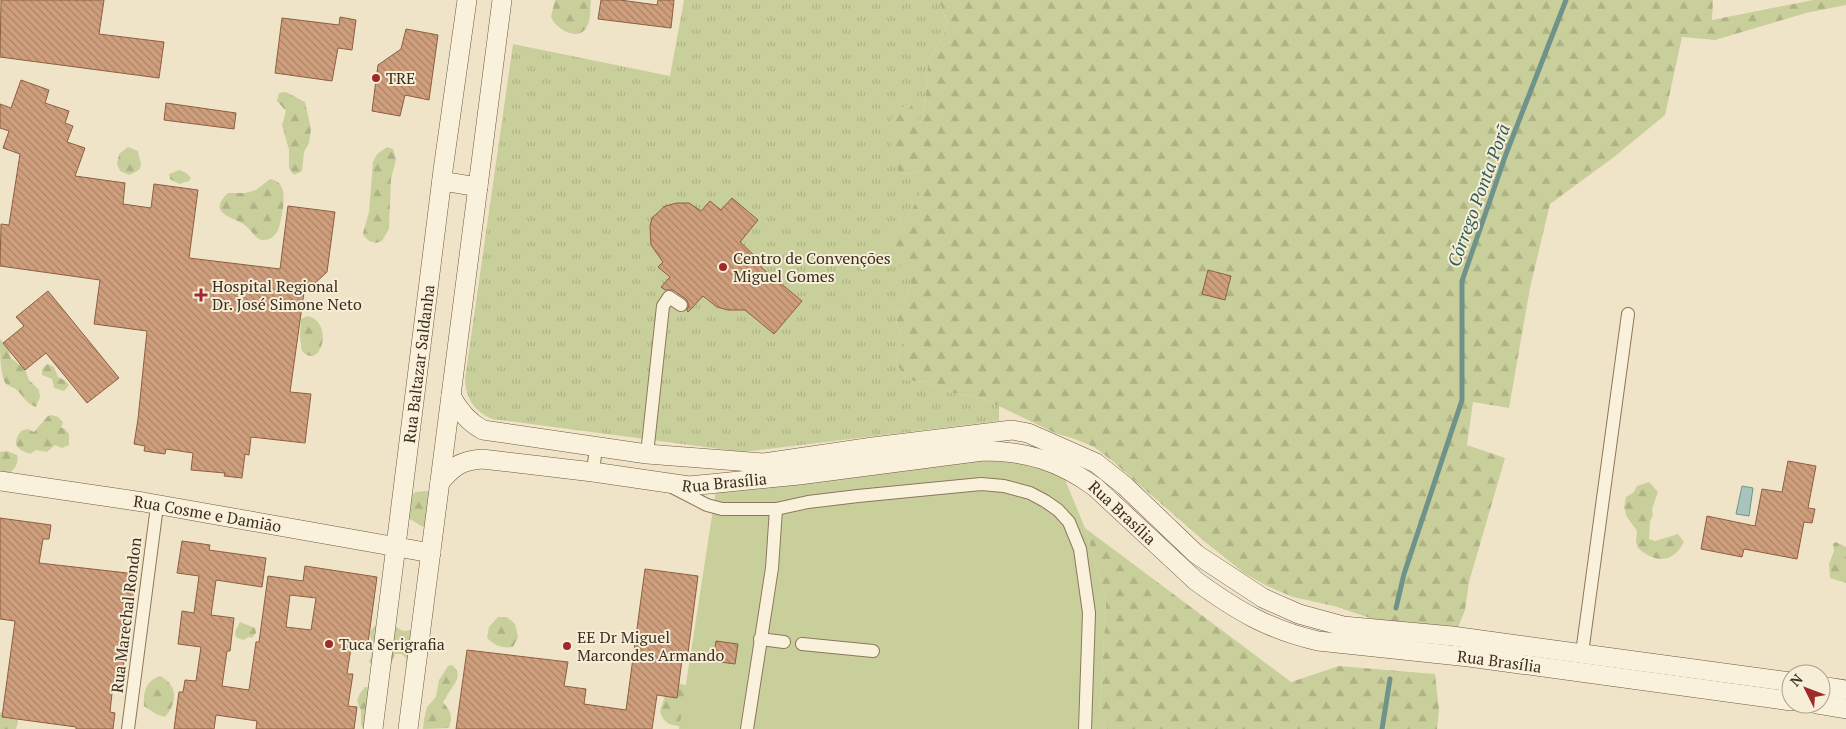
<svg xmlns="http://www.w3.org/2000/svg" width="1846" height="729" viewBox="0 0 1846 729" font-family="'PT Serif',serif">
<defs>
<pattern id="grass-tufts" width="24" height="20" patternUnits="userSpaceOnUse" patternTransform="scale(1.25)"><rect width="24" height="20" fill="#c9cf9b"/><path d="M3 7l-1-3M5 7V3M7 7l1-3M15 17l-1-3M17 17v-4M19 17l1-3" fill="none" stroke="#aeb285"/></pattern>
<pattern id="forest-firs" width="22" height="20" patternUnits="userSpaceOnUse" patternTransform="scale(1.25)"><rect width="22" height="20" fill="#c9cf9b"/><path d="M5 1l3.5 6h-7zM16 11l3.5 6h-7z" fill="#aeb285"/></pattern>
<pattern id="building-back-hatch" width="6" height="6" patternUnits="userSpaceOnUse" patternTransform="scale(1.25)"><rect width="6" height="6" fill="#cf9f7d"/><path d="M-1 5l2 2M0 0l6 6M5-1l2 2" fill="none" stroke="#a98266"/></pattern>
</defs>
<rect width="100%" height="100%" fill="#f0e4c8"/>
<path fill="url(#grass-tufts)" d="M684,0h255l9,25 -9,19 -11,17 -3,43 -5,20 -10,-21 -10,72 20,-3v22l-10,19 -16,17 17,32v23l-15,38 7,19 -7,20 10,18 20,2 18,9 40,8 15,7v15l-256,31 -251,-33c-18,-8 -26,-20 -27,-40l48,-335 157,32z"/>
<g fill="url(#forest-firs)">
<path d="M555,0h36c-1,7 0,18 -3,24 -7,20 -32,6 -37,-7z"/>
<path d="M939,0h774l-1,20 101,-20h33v5l-40,8 -91,27 -33,-3 -17,78 -51,42 -64,47 -20,84 -21,120 -36,-6 -6,43 38,13 -36,124 -4,28 -14,35 -117,-39 -41,-9 -26,-11 -23,-13 -40,-32 -94,-82 -16,-12 -19,-8 -20,-6 -71,-34 -40,-8 -18,-9 -20,-2 -10,-18 7,-20 -7,-19 15,-38v-23l-19,5 -8,-19 10,-18 16,-17 10,-19v-22l-20,3c-9,-22 -11,-36 -8,-61l18,-12 10,21 5,-19 3,-43 11,-17 9,-19z"/>
<polygon points="286,92 305,102 311,129 309,143 304,152 302,171 296,174 293,174 289,168 289,150 282,125 286,111 277,101 279,93"/>
<path d="M128,147l10,4c2,14 9,17 -9,24l-9,-4 -3,-7 2,-10z"/>
<polygon points="387,147 393,149 396,159 391,179 389,229 382,241 376,243 369,241 364,236 363,233 369,212 373,162 377,154"/>
<polygon points="179,170 186,173 191,178 189,181 179,184 170,179 169,174"/>
<path d="M270,179c16,3 14,17 13,29 -3,15 -3,33 -22,32 -7,-3 -9,-9 -15,-14 -10,-9 -41,-11 -18,-33h17l11,-3z"/>
<path d="M307,316c28,5 14,56 -5,35l-2,-14 1,-18z"/>
<path d="M0,339l8,9 3,10 14,11 4,11 10,10 1,7 -4,10c-10,-4 -11,-8 -18,-16 -3,-4 -9,-4 -13,-8 -5,-11 -5,-31 -5,-44z"/>
<path d="M48,364l6,3 4,10 6,3 5,5 -5,6 -10,-3 -2,-9 -10,-4c-1,-5 1,-9 6,-11z"/>
<path d="M51,415l7,2 5,5 -2,6h3l5,6v11l-7,3 -7,-3 -8,7 -11,-2 -6,4c-15,-5 -18,-11 -9,-23l7,-2 6,3 14,-16z"/>
<path d="M7,451l10,4c3,11 -6,19 -17,22v-25z"/>
<path d="M1649,482l9,10 -6,17 1,6 -3,6 -1,18 6,2 23,-7 6,8c-11,22 -29,21 -46,6l-2,-6 1,-11 -10,-14 -3,-10 2,-10 8,-5 3,-6z"/>
<polygon points="425,491 432,492 425,528 408,518 412,495 416,492"/>
<polygon points="1085,528 1291,682 1339,666 1435,674 1439,710 1437,729 1107,729 1100,715 1106,599"/>
<polygon points="1836,542 1846,547 1846,583 1830,578 1829,564 1834,551 1833,544"/>
<path d="M498,617h9l8,7 3,13 -5,10c-11,2 -19,-2 -26,-9l2,-11z"/>
<polygon points="240,622 255,628 256,633 252,638 249,637 243,640 236,637 235,632"/>
<polygon points="377,623 392,624 403,631 414,630 407,673 406,658 402,654 395,654 391,664 374,667 369,662 375,645 371,639 370,632"/>
<path d="M452,665c11,9 4,17 -2,26 -3,4 -4,7 -7,11 8,10 10,14 6,26l-26,1 1,-10 3,-12 9,-10 3,-17 9,-14z"/>
<path d="M160,676c19,10 17,27 5,41l-9,-3 -12,-8c-1,-15 2,-25 16,-30z"/>
<path d="M678,683l11,3 -2,40c-13,1 -24,-1 -27,-15l5,-15z"/>
<polygon points="365,687 369,687 372,729 363,729 361,724 361,711 357,701 359,695"/>
<polygon points="0,712 16,719 18,722 16,729 0,729"/>
</g>
<polygon fill="#c9cf9b" points="999,454 1061,470 1085,528 1106,599 1100,715 1107,729 679,729 716,490"/>
<polygon fill="#a9c4bc" stroke="#6f938a" points="1742,486 1753,488 1749,516 1736,514"/>
<g fill="none" stroke-linecap="round" stroke-linejoin="round">
<g stroke="#6f938a" stroke-width="5">
<polyline points="1396,608 1404,574 1462,400 1462,281 1506,154 1566,0"/>
<polyline points="1382,729 1390,679"/>
</g>
</g>
<g fill="url(#building-back-hatch)" stroke="#8d5f41" fill-rule="evenodd">
<polygon points="1,0 104,0 99,34 164,42 159,78 0,57"/>
<polygon points="601,0 620,0 657,5 658,0 674,0 671,28 598,19"/>
<polygon points="340,17 356,20 352,50 338,48 332,81 275,73 282,18 339,25"/>
<polygon points="406,29 438,35 429,100 405,95 400,116 372,111 378,65 401,49"/>
<polygon points="21,80 49,90 45,103 69,111 65,123 73,126 67,142 85,148 75,176 125,183 123,204 151,208 154,184 198,190 189,258 280,269 288,206 335,212 327,272 313,285 305,285 290,392 311,394 305,443 251,437 249,455 245,454 242,478 224,476 225,473 191,470 193,453 166,449 165,454 144,451 145,446 134,444 138,419 147,331 94,324 100,280 0,266 1,224 9,225 20,154 3,148 9,131 0,128 0,104 11,108"/>
<polygon points="166,103 236,113 234,129 164,120"/>
<polygon points="732,198 758,220 740,242 757,258 762,268 802,301 774,334 745,310 728,310 717,307 703,296 688,312 687,310 689,305 686,299 673,290 665,290 661,287 670,277 658,267 663,262 651,245 650,226 652,218 665,206 677,203 689,203 701,211 710,201 721,210"/>
<polygon points="1208,270 1231,276 1225,300 1202,294"/>
<polygon points="48,291 119,378 87,403 46,353 25,370 3,343 24,326 16,317"/>
<polygon points="1788,461 1816,466 1808,508 1815,509 1812,523 1804,522 1797,559 1744,549 1742,557 1701,549 1707,516 1755,526 1762,489 1782,492"/>
<polygon points="0,518 51,525 49,539 43,539 39,563 136,574 121,685 113,684 110,712 115,713 113,729 76,729 76,727 2,717 15,621 0,619"/>
<path d="M182,541l28,4 -1,5 57,8 -4,29 -46,-7 -5,35 23,3 -4,33h-3l-5,35 27,4 7,-48h3l9,-66 35,5 2,-15 72,11 -10,73 -16,-2 -4,26h6l-5,32 9,1 -3,22h-98l1,-8 -41,-6 -2,14h-40l5,-37h4l2,-12 11,1 5,-34 -23,-3 4,-33 12,2 5,-37 -22,-3zM290,595l26,3 -5,32 -25,-3z"/>
<polygon points="645,569 698,576 688,653 683,652 677,698 657,695 652,729 456,729 467,650 568,662 564,686 586,689 584,704 626,710"/>
<polygon points="716,641 738,644 735,664 713,661"/>
</g>
<g fill="none" stroke-linecap="round" stroke-linejoin="round">
<defs>
<g id="street">
<polyline points="647,454 663,306 669,297 681,305"/>
<polyline points="593,472 596,447"/>
<polyline points="674,488 707,505 722,509 776,509 772,568 747,729"/>
<polyline points="776,509 808,502 858,496 981,484 1004,486 1030,493 1045,501 1058,510 1069,522 1080,549 1089,613 1085,729"/>
<polyline points="760,639 784,642"/>
<polyline points="802,644 873,651"/>
<polyline points="1582,653 1628,314"/>
<polyline points="128,729 157,506"/>
</g>
<g id="secondary">
<polyline points="442,181 478,187"/>
<path d="M451,396c8,15 17,26 32,34l164,24 117,9 109,-16 139,-17 16,3 68,30 29,23 71,68 67,44 36,16 44,12 109,10 339,46"/>
<path id="s1" d="M0,481l143,21 288,51"/>
<path id="s2" d="M440,482c14,-16 20,-21 42,-23l111,13 96,14 110,-11 184,-24c44,0 76,10 112,36l101,94c40,29 73,49 122,60l151,16 322,44"/>
<polyline points="1821,686 1846,690"/>
<polyline points="1816,704 1846,709"/>
<path id="s3" d="M373,729l70,-559 24,-170"/>
<polyline points="408,729 502,0"/>
</g>
</defs>
<use href="#street" stroke="#8d765c" stroke-width="14"/>
<use href="#secondary" stroke="#6f573f" stroke-width="20"/>
<use href="#street" stroke="#faf1dc" stroke-width="12"/>
<use href="#secondary" stroke="#faf1dc" stroke-width="19"/>
</g>
<g fill="#9e2a2b" stroke="#f7eed8" stroke-width="2">
<circle cx="376" cy="78" r="5"/>
<circle cx="723" cy="267" r="5"/>
<path d="M198.5 287.5h5v5h5v5h-5v5h-5v-5h-5v-5h5z"/>
<circle cx="329" cy="644" r="5"/>
<circle cx="567" cy="646" r="5"/>
</g>
<g text-anchor="middle" dominant-baseline="central" stroke-width="4" stroke-linejoin="round" paint-order="stroke">
<g font-size="16" fill="#3d2e20" stroke="#f7eed8" text-anchor="start">
<text x="386" y="78">TRE</text>
<text x="733" y="258">Centro de Convenções<tspan x="733" dy="18">Miguel Gomes</tspan></text>
<text x="212" y="286">Hospital Regional<tspan x="212" dy="18">Dr. José Simone Neto</tspan></text>
<text x="577" y="637">EE Dr Miguel<tspan x="577" dy="18">Marcondes Armando</tspan></text>
<text x="339" y="644">Tuca Serigrafia</text>
</g>
<g font-size="16" fill="#3d2e20" stroke="#f7eed8">
<text stroke="none"><textPath href="#s3" startOffset="368">Rua Baltazar Saldanha</textPath></text>
<text stroke="none"><textPath href="#s2" startOffset="294">Rua Brasília</textPath></text>
<text stroke="none"><textPath href="#s1" startOffset="210">Rua Cosme e Damião</textPath></text>
<text stroke="none"><textPath href="#s2" startOffset="712">Rua Brasília</textPath></text>
<text transform="translate(126 615) rotate(-83)">Rua Marechal Rondon</text>
<text stroke="none"><textPath href="#s2" startOffset="1132">Rua Brasília</textPath></text>
</g>
<g font-size="18" font-style="italic" fill="#2f5d5a" stroke="#f7eed8">
<text transform="translate(1478 195) rotate(-70)">Córrego Ponta Porã</text>
</g>
</g>
<g transform="translate(1806 689) rotate(312)"><circle r="24" fill="#f7eed8" stroke="#ada18e"/>
<path d="M0-4L9 19L0 12L-9 19Z" fill="#9e2a2b"/>
<text y="-8" font-size="14" font-weight="bold" text-anchor="middle" fill="#3d2e20">N</text>
</g>
</svg>
